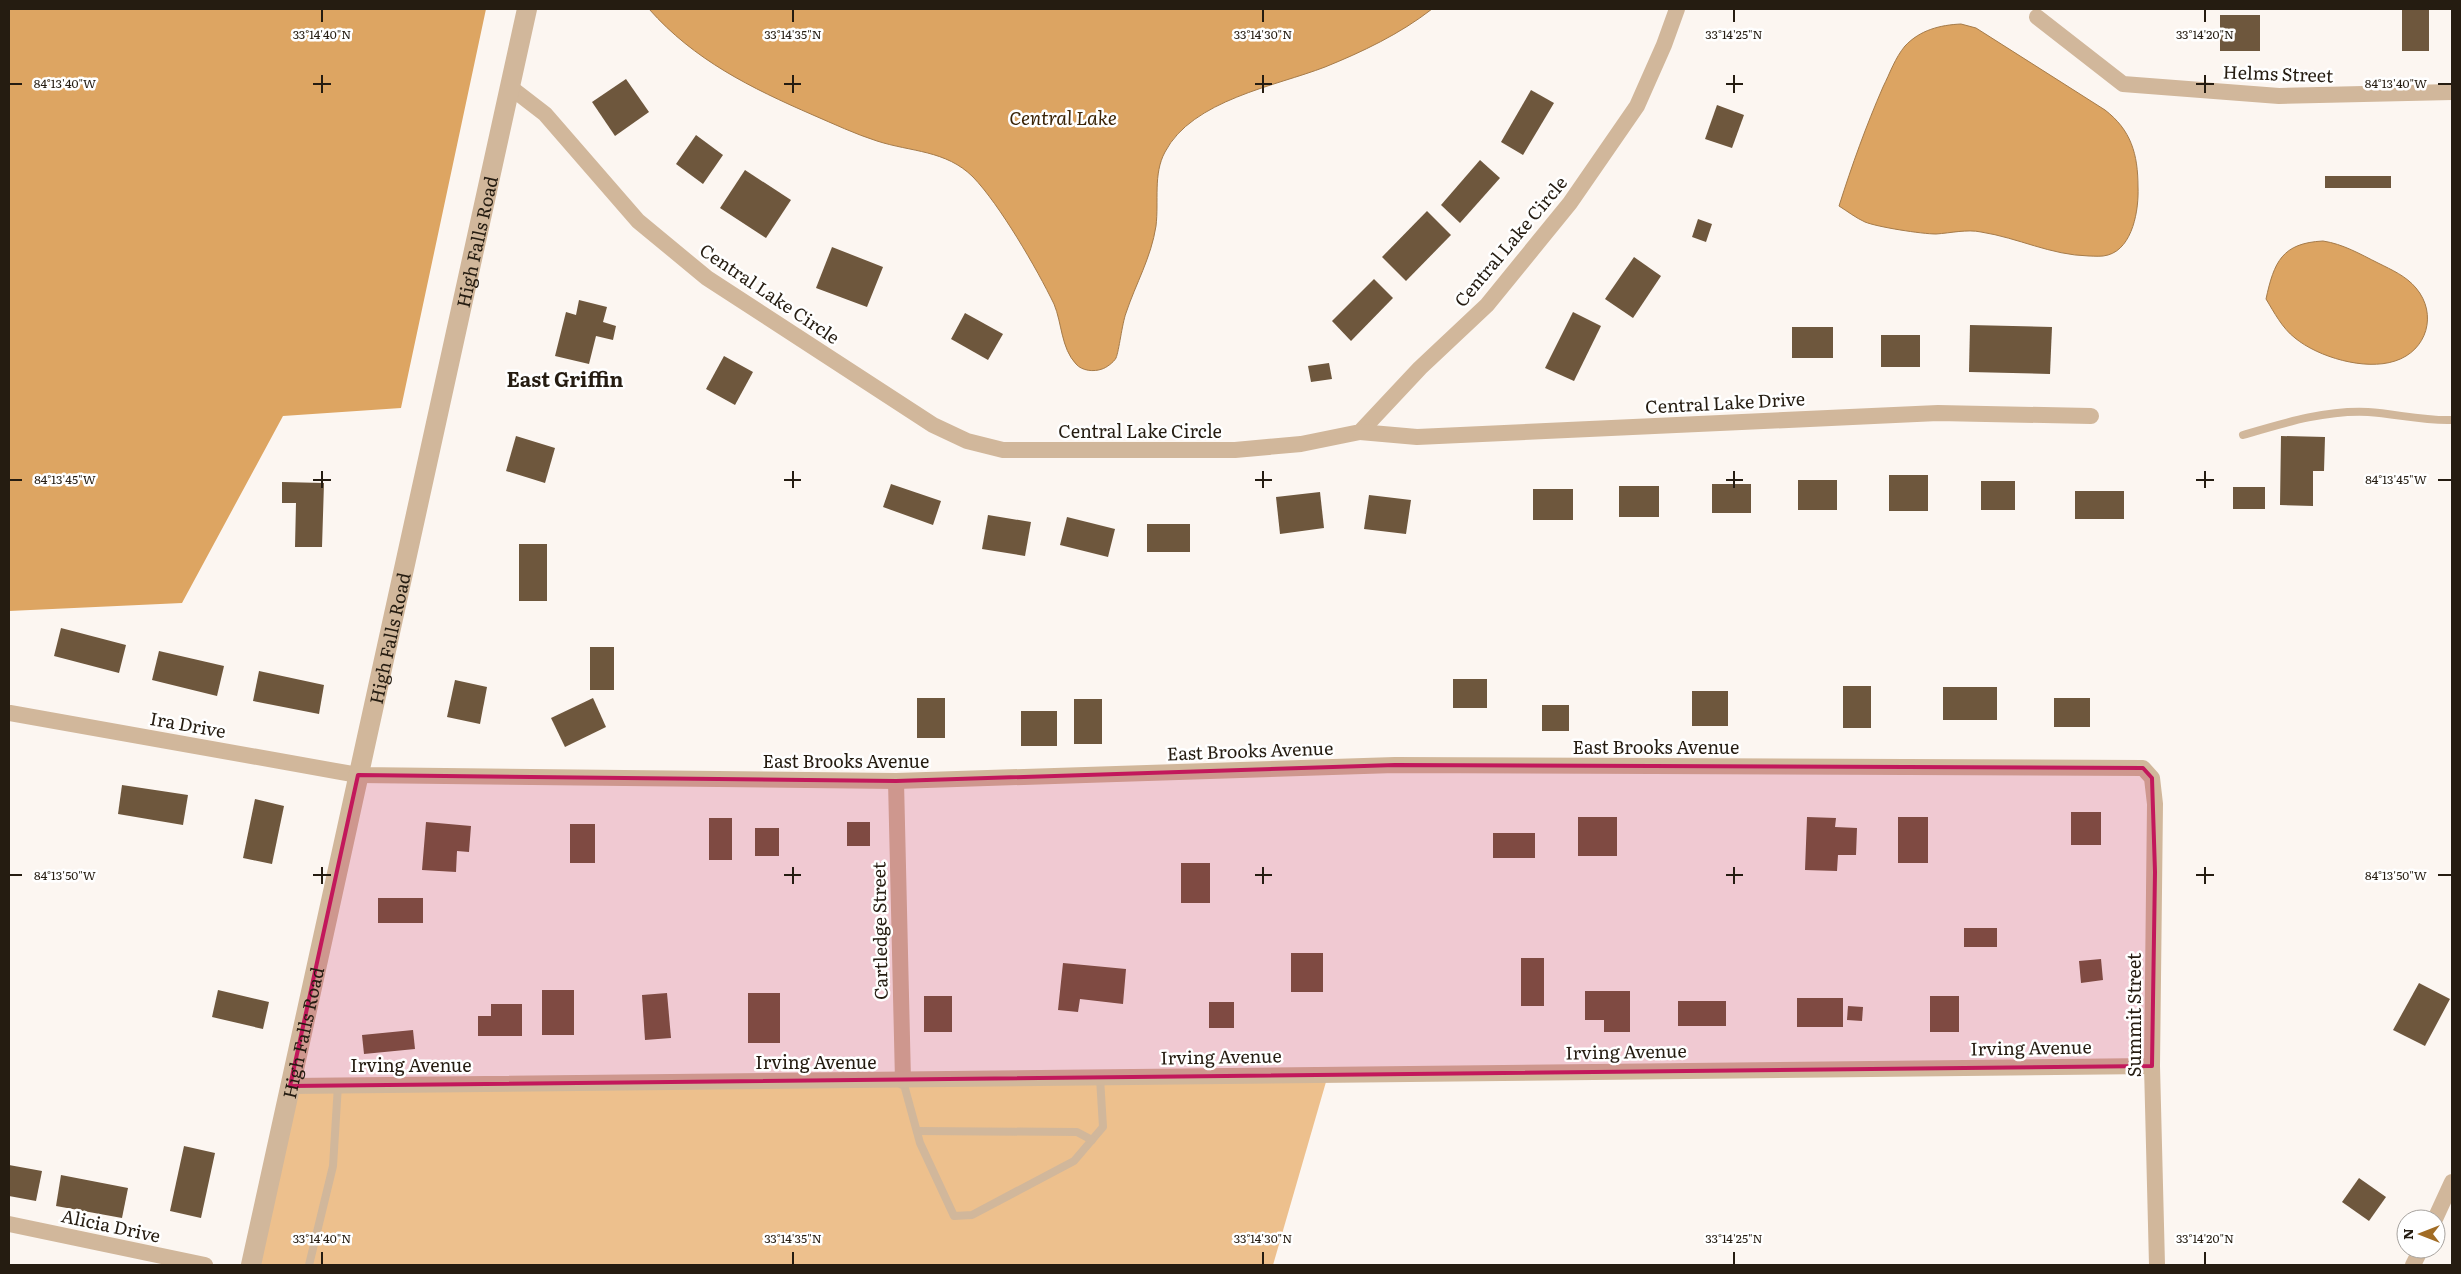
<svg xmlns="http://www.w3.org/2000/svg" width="2461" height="1274" viewBox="0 0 2461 1274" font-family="Literata,serif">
<rect width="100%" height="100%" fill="#fcf6f1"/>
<polygon fill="#edc08d" points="1328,1075 1273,1265 260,1265 297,1089"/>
<polygon fill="#dda562" points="9,9 486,9 401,408 283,416 182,603 9,611"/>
<g fill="#dca462" stroke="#a57b4a">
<path d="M649,9h783c-32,25 -70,43 -107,58 -49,19 -133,33 -160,85 -12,22 -6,49 -9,74 -5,32 -20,57 -30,87 -4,11 -7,38 -10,45 -2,4 -10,10 -14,11 -8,3 -20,2 -26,-5 -15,-16 -14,-41 -22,-60 -17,-35 -54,-99 -81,-127 -27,-27 -62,-25 -96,-36 -22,-7 -43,-17 -64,-26 -62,-27 -119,-55 -164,-106z"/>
<path d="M1961,24l15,4 129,82c26,20 33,44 33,77 1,22 -5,61 -30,68 -6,2 -14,1 -19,1 -39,-1 -70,-18 -108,-24 -14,-3 -30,1 -45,2 -14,0 -59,-7 -71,-12 -9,-4 -18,-11 -26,-16 13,-41 27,-80 44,-119 7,-14 12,-29 22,-41 15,-16 35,-21 56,-22z"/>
<path d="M2323,241c20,3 37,13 55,22 14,7 28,13 38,25 22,26 11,63 -21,73 -30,10 -77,-4 -100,-23 -13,-10 -21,-26 -29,-39 8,-37 16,-56 57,-58z"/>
</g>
<g fill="#6e573d">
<rect x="2402" y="9" width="27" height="42"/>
<rect x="2220" y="15" width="40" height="36"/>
<polygon points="626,79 649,112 615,136 592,102"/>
<polygon points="1531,90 1554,103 1523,155 1501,142"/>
<polygon points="1717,105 1744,115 1732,148 1705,139"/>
<polygon points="696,135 723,155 703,184 676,164"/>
<polygon points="1480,160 1500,178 1460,223 1441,205"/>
<polygon points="745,170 791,200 766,238 720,208"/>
<rect x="2325" y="176" width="66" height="12"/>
<polygon points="1427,211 1451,235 1406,281 1382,257"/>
<polygon points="1698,219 1712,224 1706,242 1692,237"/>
<polygon points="832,247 883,267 867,307 816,288"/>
<polygon points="1634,257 1661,276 1633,318 1605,299"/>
<polygon points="1374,279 1393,298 1351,341 1332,321"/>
<polygon points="579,300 607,307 603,322 616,326 613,340 596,336 589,364 555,356 566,312 576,315"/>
<polygon points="1573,312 1601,326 1574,381 1545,368"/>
<polygon points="965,313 1003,334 988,360 951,339"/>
<polygon points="1970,325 2052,327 2050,374 1969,372"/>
<rect x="1792" y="327" width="41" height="31"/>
<rect x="1881" y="335" width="39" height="32"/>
<polygon points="724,356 753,372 735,405 706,389"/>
<polygon points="1329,363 1332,379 1311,382 1308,366"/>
<polygon points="516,436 555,448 545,483 506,471"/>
<polygon points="2281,436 2325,437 2324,471 2313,471 2313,506 2280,505"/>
<rect x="1889" y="475" width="39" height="36"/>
<rect x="1798" y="480" width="39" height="30"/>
<rect x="1981" y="481" width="34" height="29"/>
<polygon points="282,482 324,483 322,547 295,547 296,503 282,503"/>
<polygon points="891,484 941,501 933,525 883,507"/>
<rect x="1712" y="484" width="39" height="29"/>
<rect x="1619" y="486" width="40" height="31"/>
<rect x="2233" y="487" width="32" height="22"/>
<rect x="1533" y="489" width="40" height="31"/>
<rect x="2075" y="491" width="49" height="28"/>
<polygon points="1320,492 1324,528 1280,534 1276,497"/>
<polygon points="1369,495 1411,500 1406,534 1364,529"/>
<polygon points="988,515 1031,522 1025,556 982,549"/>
<polygon points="1067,517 1115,529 1108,557 1060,545"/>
<rect x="1147" y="524" width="43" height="28"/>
<rect x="519" y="544" width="28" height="57"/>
<polygon points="61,628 126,645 119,673 54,656"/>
<rect x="590" y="647" width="24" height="43"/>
<polygon points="159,651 224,666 217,696 152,680"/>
<polygon points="259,671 324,685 319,714 253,701"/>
<rect x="1453" y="679" width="34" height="29"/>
<polygon points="455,680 487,687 480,724 447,717"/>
<rect x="1843" y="686" width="28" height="42"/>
<rect x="1943" y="687" width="54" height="33"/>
<rect x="1692" y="691" width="36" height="35"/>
<polygon points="593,698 606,727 565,747 551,718"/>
<rect x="917" y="698" width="28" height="40"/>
<rect x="2054" y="698" width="36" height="29"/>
<rect x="1074" y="699" width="28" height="45"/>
<rect x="1542" y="705" width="27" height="26"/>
<rect x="1021" y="711" width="36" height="35"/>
<polygon points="122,785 188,795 183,825 118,814"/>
<polygon points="255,799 284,806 272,864 243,858"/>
<rect x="2071" y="812" width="30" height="33"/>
<rect x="1578" y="817" width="39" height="39"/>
<polygon points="1807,817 1836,818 1835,827 1857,828 1856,855 1838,855 1837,871 1805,870"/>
<rect x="1898" y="817" width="30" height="46"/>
<rect x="709" y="818" width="23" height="42"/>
<polygon points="426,822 471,826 469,852 457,851 456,872 422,870"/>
<rect x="847" y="822" width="23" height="24"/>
<rect x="570" y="824" width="25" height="39"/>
<rect x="755" y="828" width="24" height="28"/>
<rect x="1493" y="833" width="42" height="25"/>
<rect x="1181" y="863" width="29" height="40"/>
<rect x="378" y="898" width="45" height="25"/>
<rect x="1964" y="928" width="33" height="19"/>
<rect x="1291" y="953" width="32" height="39"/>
<rect x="1521" y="958" width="23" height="48"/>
<polygon points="2101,959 2103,980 2081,983 2079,961"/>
<polygon points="1063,963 1126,969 1123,1004 1080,999 1078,1012 1058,1010"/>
<polygon points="2419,983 2450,999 2425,1046 2393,1030"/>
<polygon points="218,990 269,1002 263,1029 212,1017"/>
<rect x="542" y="990" width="32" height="45"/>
<polygon points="1585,991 1630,991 1630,1032 1604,1032 1604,1020 1585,1020"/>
<polygon points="667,993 671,1038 645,1040 642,995"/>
<rect x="748" y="993" width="32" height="50"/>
<rect x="924" y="996" width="28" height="36"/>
<rect x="1930" y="996" width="29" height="36"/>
<rect x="1797" y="998" width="46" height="29"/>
<rect x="1678" y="1001" width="48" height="25"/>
<rect x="1209" y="1002" width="25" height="26"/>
<polygon points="491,1004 522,1004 522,1036 478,1036 478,1016 491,1016"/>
<polygon points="1848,1006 1863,1007 1862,1021 1847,1020"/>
<polygon points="413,1030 415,1049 364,1054 362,1035"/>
<polygon points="184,1146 215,1153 201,1218 170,1211"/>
<polygon points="9,1165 42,1171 36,1201 9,1196"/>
<polygon points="61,1175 128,1188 122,1218 56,1206"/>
<polygon points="2359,1178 2386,1197 2369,1221 2342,1202"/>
</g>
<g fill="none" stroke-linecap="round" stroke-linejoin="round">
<g stroke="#d1b79b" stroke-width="8">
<path d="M2243,435c41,-12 82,-25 125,-23 29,2 55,9 84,8"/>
<polyline points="903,1081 920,1143 954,1216 972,1215 1074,1161 1103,1127 1100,1078"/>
<polyline points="917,1131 1077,1132 1092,1140"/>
<polyline points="309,1265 333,1166 338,1085"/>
</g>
<g stroke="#d1b79b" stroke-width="16">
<polyline points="2037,17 2123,84 2279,96 2452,92"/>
<polyline points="510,87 545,114 638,221 707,278 933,425 967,441 1003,450 1235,450 1301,444 1360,432 1420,368 1487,305 1570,203 1637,106 1664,45 1677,9"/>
<polyline points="1360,432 1417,437 1938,413 2091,416"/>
<polyline points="10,713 358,775 896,781 1395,765 2143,768 2152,778 2155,804 2152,1066 2157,1265"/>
<polyline points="896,781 903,1081"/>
<polyline points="290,1086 2152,1066"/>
<polyline points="2435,1219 2452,1182"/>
<polyline points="9,1224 205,1265"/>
<polyline points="2413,1265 2421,1249"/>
</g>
<path stroke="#d1b79b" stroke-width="20" id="s1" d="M251,1265l276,-1256"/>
</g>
<path fill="#c2185b" fill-opacity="0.2" stroke="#c2185b" stroke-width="4" stroke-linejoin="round" d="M1395,765l748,3 9,10 3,94 -3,194 -1862,20 68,-311 538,6z"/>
<path fill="none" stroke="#251c11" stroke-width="2" d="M322,10v12M793,10v12M1263,10v12M1734,10v12M2205,10v12M322,75v18M793,75v18M1263,75v18M1734,75v18M2205,75v18M10,84h12M313,84h18M784,84h17M1255,84h17M1726,84h17M2196,84h18M2438,84h13M322,471v17M793,471v17M1263,471v17M1734,471v17M2205,471v17M10,480h12M313,480h18M784,480h17M1255,480h17M1726,480h17M2196,480h18M2438,480h13M322,867v17M793,867v17M1263,867v17M1734,867v17M2205,867v17M10,875h12M313,875h18M784,875h17M1255,875h17M1726,875h17M2196,875h18M2438,875h13M322,1252v12M793,1252v12M1263,1252v12M1734,1252v12M2205,1252v12"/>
<g text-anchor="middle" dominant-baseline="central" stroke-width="5" stroke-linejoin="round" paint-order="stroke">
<g font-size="18" fill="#251c11" stroke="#fff">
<text transform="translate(2278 73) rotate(2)">Helms Street</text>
<text stroke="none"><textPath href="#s1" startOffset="1048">High Falls Road</textPath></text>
<text transform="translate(1510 241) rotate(-50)">Central Lake Circle</text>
<text transform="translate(770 293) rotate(34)">Central Lake Circle</text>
<text transform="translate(1725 402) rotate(-3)">Central Lake Drive</text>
<text x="1140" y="430">Central Lake Circle</text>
<text stroke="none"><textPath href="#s1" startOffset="642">High Falls Road</textPath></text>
<text transform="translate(188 724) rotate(10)">Ira Drive</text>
<text x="1656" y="746">East Brooks Avenue</text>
<text transform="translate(1250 750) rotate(-2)">East Brooks Avenue</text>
<text x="846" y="760">East Brooks Avenue</text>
<text transform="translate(879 931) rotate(-91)">Cartledge Street</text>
<text transform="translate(2133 1015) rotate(-90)">Summit Street</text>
<text stroke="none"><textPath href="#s1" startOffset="238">High Falls Road</textPath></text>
<text transform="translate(2031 1047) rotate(-1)">Irving Avenue</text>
<text transform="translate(1626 1051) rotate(-1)">Irving Avenue</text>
<text transform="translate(1221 1056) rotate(-1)">Irving Avenue</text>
<text x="816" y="1061">Irving Avenue</text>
<text x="411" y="1064">Irving Avenue</text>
<text transform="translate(111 1225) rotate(12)">Alicia Drive</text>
</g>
<g font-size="19" font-style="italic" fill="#3b2406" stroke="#fff">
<text x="1063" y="117">Central Lake</text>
</g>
<g font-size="20" font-weight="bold" fill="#251c11" stroke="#fff">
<text x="565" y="378">East Griffin</text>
</g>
</g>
<g font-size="12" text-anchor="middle" fill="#251c11" stroke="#fff" stroke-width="5" stroke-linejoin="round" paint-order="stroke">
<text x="322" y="39">33°14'40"N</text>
<text x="793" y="39">33°14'35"N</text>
<text x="1263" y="39">33°14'30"N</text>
<text x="1734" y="39">33°14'25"N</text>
<text x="2205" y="39">33°14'20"N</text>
<text x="2396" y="88">84°13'40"W</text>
<text x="65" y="88">84°13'40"W</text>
<text x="2396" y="484">84°13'45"W</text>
<text x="65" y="484">84°13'45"W</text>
<text x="2396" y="880">84°13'50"W</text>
<text x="65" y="880">84°13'50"W</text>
<text x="322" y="1243">33°14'40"N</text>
<text x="793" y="1243">33°14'35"N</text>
<text x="1263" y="1243">33°14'30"N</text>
<text x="1734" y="1243">33°14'25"N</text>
<text x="2205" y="1243">33°14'20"N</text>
</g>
<rect width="2461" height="1274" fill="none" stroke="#251c11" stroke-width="20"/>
<g transform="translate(2421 1234) rotate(270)"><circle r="24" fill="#ffffff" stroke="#a8a4a0"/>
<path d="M0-4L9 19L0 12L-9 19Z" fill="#a16c25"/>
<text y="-8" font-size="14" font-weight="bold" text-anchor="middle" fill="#251c11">N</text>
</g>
</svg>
